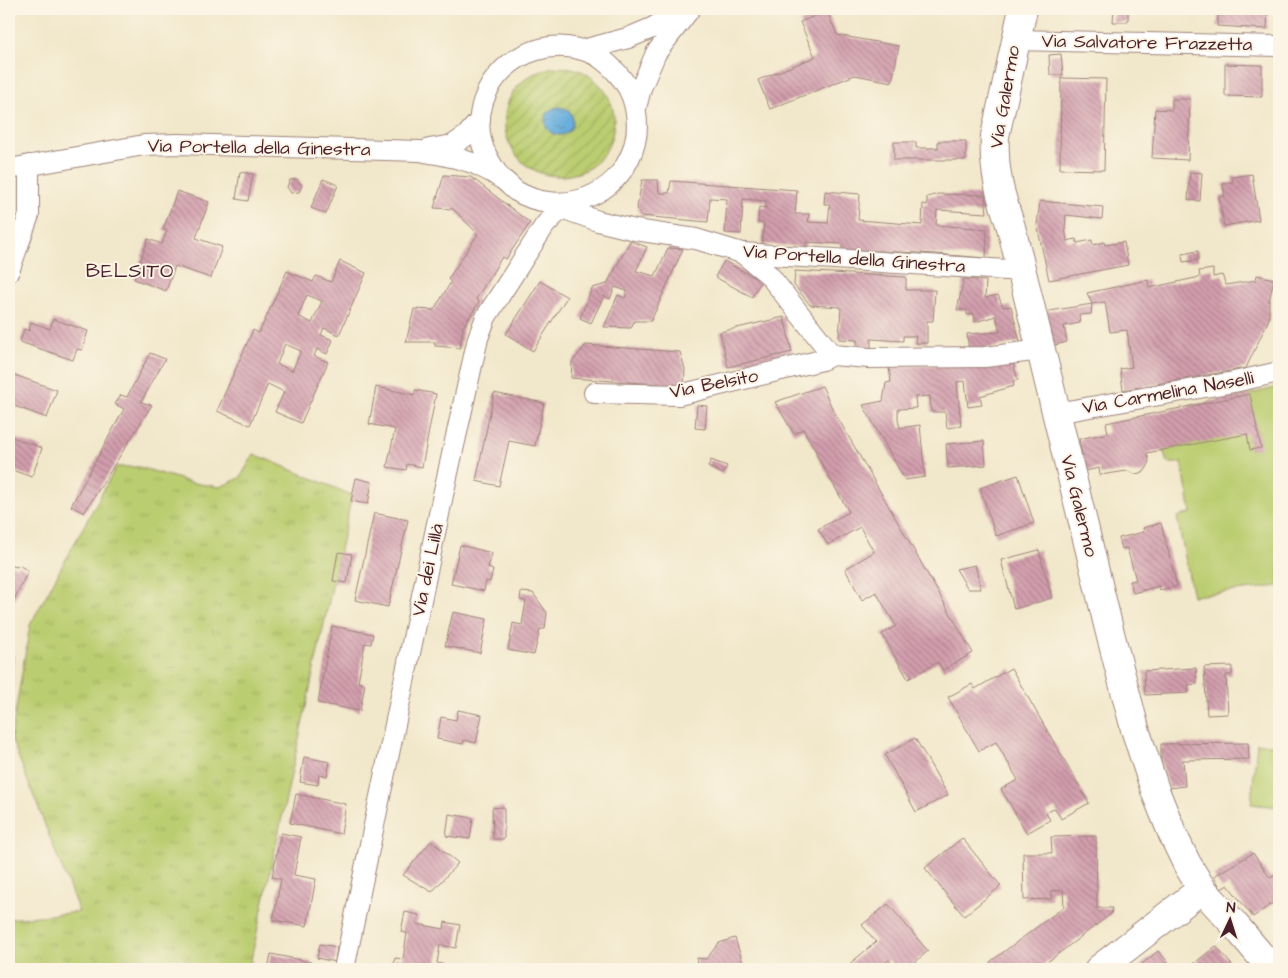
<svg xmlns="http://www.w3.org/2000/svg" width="1288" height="978" viewBox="0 0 1288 978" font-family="'Architects Daughter',sans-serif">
<defs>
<pattern id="grass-tufts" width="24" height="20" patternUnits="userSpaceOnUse" patternTransform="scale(1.25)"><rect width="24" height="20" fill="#bbcd71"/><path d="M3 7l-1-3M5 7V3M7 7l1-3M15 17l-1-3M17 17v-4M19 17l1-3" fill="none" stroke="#a2b062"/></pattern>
<pattern id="garden-furrows" width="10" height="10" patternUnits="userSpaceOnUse" patternTransform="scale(1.25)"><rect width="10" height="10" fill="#bbcd71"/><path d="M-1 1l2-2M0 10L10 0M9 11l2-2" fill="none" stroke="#a2b062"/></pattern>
<pattern id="water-ripples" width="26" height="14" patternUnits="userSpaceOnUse" patternTransform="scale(1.25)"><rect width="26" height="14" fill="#64acdb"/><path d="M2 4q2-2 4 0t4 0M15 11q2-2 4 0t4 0" fill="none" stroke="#548bb2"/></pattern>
<pattern id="building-back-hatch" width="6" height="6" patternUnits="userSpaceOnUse" patternTransform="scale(1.25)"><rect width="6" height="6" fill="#d29ead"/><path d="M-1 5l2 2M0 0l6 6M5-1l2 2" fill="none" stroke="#ac808d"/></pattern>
</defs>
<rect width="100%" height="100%" fill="#fcf5e5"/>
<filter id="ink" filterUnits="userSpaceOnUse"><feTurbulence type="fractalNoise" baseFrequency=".02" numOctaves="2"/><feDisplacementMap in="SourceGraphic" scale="10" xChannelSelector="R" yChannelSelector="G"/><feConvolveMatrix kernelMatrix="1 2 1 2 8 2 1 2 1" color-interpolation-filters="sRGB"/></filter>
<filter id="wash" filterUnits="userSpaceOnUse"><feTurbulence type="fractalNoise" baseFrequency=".0096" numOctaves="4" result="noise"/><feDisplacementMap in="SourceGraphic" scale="20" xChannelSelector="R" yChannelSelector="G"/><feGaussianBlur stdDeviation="1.12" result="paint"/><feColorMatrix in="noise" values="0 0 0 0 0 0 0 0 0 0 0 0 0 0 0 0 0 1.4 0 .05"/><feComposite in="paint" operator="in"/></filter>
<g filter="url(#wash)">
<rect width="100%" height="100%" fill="#f1e7ca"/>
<polygon fill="url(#grass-tufts)" stroke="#82764e" points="254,454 352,495 249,969 9,969 9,919 79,912 11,738 30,625 116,467 139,467 193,483 220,487 240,478"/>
<path fill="url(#garden-furrows)" stroke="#82764e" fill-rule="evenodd" d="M553,67c6,1 13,0 19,1 18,4 35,20 40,38 3,10 2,20 0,30 -4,16 -16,30 -31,36 -68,24 -107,-66 -46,-99 5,-3 12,-4 18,-6zM555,108l9,1 7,5 -9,21 -8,-1 -8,-9c-1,-8 3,-13 9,-17z"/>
<g fill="#bbcd71" stroke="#82764e">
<polygon points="1279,387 1279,586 1193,596 1177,517 1191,513 1182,463 1167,463 1162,444 1197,437 1190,406 1250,394"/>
<polygon points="1257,743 1279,746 1279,807 1251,804"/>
</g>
<circle fill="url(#water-ripples)" stroke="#576683" cx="559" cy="121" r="14"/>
<g id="blocks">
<g fill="url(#building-back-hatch)" fill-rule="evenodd">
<polygon points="1114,9 1128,9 1128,22 1113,22"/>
<polygon points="1219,9 1268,9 1267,29 1217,26"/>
<polygon points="827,11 837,35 899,46 892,82 855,75 770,109 758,80 815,57 800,22"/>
<polygon points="1061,54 1063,75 1050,75 1049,55"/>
<polygon points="1225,64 1262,65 1262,97 1225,96"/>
<polygon points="1061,78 1106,79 1104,170 1060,169"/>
<polygon points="1172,99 1190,99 1188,160 1152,158 1155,109 1172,110"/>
<polygon points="938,141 966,141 966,160 894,160 894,142 916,142 916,148 938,148"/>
<polygon points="240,172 253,174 248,201 236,199"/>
<polygon points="1190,172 1202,173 1200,201 1188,200"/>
<polygon points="1252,174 1259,220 1224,226 1219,197 1225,196 1223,184 1233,182 1232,177"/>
<polygon points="444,175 471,177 530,223 506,259 502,257 476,299 479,302 463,327 460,348 435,346 435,342 406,342 414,309 434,310 451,282 448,279 478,234 453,209 434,208"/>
<polygon points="297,179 302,185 299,192 291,193 287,187 290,180"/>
<polygon points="323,179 338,185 326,214 311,208"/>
<polygon points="642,180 658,180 659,193 669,193 671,181 797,190 795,214 809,214 808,222 828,223 830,204 824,204 825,191 860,194 858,220 922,225 923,204 927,205 927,197 938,194 985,195 987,213 937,210 936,225 987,229 986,258 935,254 842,249 842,244 806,242 806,247 762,244 764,223 758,223 759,207 766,208 766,201 743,199 741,234 725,233 727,199 710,198 708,222 641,216 637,208"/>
<polygon points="177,191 209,202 196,238 222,247 211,278 175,266 166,291 134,279 148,239 162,244 167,231 163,230"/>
<polygon points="1040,201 1103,207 1102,219 1066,215 1065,228 1067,241 1076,239 1077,243 1092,240 1093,245 1104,242 1105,245 1124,242 1128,265 1049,280 1037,225"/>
<polygon points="630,241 647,247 636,271 655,276 668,248 683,249 651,321 634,321 631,328 604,327 618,295 625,298 627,291 615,287 610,299 604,296 591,323 580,318 592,288 607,284"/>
<polygon points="1198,251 1198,260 1183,262 1182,254"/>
<path d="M340,261l26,12 -27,62 -15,-7 -3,7 12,5 -6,14 -10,-5 -3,7 14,6 -27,61 -26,-11 9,-20 -16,-8 -18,41 -33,-14 36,-81 6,3 28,-62 26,11 3,-6 15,6zM307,295l15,6 -10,22 -14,-7zM285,344l16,7 -9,20 -15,-7z"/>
<polygon points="724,261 761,281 752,297 715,277"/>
<polygon points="1213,269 1213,277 1222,275 1226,285 1256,280 1257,275 1274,279 1269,301 1269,319 1246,368 1123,390 1120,369 1132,367 1127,330 1110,332 1105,302 1092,304 1087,293 1148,280 1149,288 1200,277 1199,271"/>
<polygon points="795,271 906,277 906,290 935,290 933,321 927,321 927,343 915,343 916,336 903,336 903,341 871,339 871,350 857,349 857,340 839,339 841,307 810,305 794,285"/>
<polygon points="964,279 986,281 985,298 998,295 1003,307 1011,306 1020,342 985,349 969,350 967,334 1000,332 996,316 975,322 974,314 967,315 967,310 957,310"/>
<polygon points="540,281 567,297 533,351 506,334"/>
<polygon points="1092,304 1091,314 1079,315 1080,323 1064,326 1067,342 1051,346 1044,312"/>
<polygon points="784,317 792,352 728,367 720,332"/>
<polygon points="53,319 88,331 82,350 77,349 73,360 20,342 24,329 29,331 31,322 50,329"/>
<polygon points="586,345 680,352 685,369 684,386 571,378 572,362"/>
<polygon points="150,353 165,359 141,402 152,405 84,513 71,506 124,409 115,404 121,395 127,397"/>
<polygon points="1013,363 1018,380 1013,381 1014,386 980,396 982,405 968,407 965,381 957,382 961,426 947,428 945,412 931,412 930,396 915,397 916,408 898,409 898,420 900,428 920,425 925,477 905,480 863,405 883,401 886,383 891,382 889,367"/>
<polygon points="9,373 57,390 47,418 9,404"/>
<polygon points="822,386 831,406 973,653 943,670 938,662 908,679 882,634 896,626 876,592 862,600 845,569 874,552 860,527 828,545 818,529 849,512 816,454 817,453 803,429 794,434 775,402"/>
<polygon points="376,387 415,395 415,390 436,394 422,467 407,464 406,470 387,467 395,429 369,424"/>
<polygon points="494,393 544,403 535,446 509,441 499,486 476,481"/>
<polygon points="1250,394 1261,448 1250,450 1247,434 1147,453 1149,460 1148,466 1144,472 1135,474 1127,471 1100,475 1099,468 1085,471 1079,439 1108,433 1106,423"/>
<polygon points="697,405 707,406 705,429 695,428"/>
<polygon points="9,436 42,448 32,477 9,469"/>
<polygon points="984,441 986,465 948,468 946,444"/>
<polygon points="711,460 727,466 723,474 708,467"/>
<polygon points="1018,475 1034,523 996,536 980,488"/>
<polygon points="356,478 372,482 368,504 351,501"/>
<polygon points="374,513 408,520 388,607 355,600"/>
<polygon points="1161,523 1177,586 1160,590 1159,586 1133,593 1130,581 1136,580 1127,548 1122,549 1119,538 1144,532 1143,528"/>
<polygon points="460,545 492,553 488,568 493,570 490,582 486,581 484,591 451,584"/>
<polygon points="1039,550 1052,598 1014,609 1001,560"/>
<polygon points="338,552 352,554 347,583 333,581"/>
<polygon points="9,565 17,567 19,565 28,571 9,610"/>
<polygon points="975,565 981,589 968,589 956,569"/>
<polygon points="521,592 533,593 547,613 545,629 540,629 534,655 508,650 513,623 522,625 526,601 520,600"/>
<polygon points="453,612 487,619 480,653 445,646"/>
<polygon points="332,626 373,634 371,644 365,643 358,682 365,684 360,711 318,703"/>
<polygon points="9,654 14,655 10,688 9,688"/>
<polygon points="1232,666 1232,675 1226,675 1228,714 1207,715 1204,667"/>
<polygon points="1011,668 1089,803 1061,819 1055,808 1046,813 1050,820 1027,833 1001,789 1018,780 996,742 979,751 948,697 972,684 975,689"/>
<polygon points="1196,668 1197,684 1188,685 1189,693 1145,695 1144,671"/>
<polygon points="458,710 482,715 476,743 464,740 463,744 437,739 441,717 456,720"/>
<polygon points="915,738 948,795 916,812 885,755"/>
<polygon points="1248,743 1249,759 1183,760 1185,786 1169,788 1161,761 1161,744"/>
<polygon points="304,757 330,762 327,776 319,775 318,785 300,782"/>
<polygon points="296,794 346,804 341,834 290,823"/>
<polygon points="504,807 504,839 493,839 492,808"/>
<polygon points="449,814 473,818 470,839 446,836"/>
<polygon points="281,833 301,837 294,875 316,879 307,926 273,920 281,879 272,877"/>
<polygon points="1096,836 1097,908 1112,908 1111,914 1038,969 995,969 990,962 1064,907 1063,890 1051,891 1051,899 1024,900 1023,853 1052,853 1051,837"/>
<polygon points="962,838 1001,886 964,916 925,868"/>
<polygon points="431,841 458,863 432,892 403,875"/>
<polygon points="1253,853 1270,878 1279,873 1279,899 1253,917 1228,885 1221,889 1214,876"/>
<polygon points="888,904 928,951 907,969 896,969 889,960 877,969 849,969 847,966 876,942 862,925"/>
<polygon points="405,912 419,915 417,924 444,929 445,922 460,925 456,948 440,945 437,963 450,966 450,969 393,969 395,958 403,959 407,933 401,932"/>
<polygon points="735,938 743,963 752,969 696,969 697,958 706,959 719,943"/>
<polygon points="320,944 337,947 335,962 317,958"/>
<polygon points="1216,946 1235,969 1187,969 1191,966"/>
<polygon points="1158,951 1168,962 1160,969 1136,969"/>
<polygon points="271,954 311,962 310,969 268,969"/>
</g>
</g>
</g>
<g filter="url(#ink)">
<use href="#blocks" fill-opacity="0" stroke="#9e837a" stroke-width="1"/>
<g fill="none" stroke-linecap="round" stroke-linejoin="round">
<defs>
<g id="street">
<polyline points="1015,40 1279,46"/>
<polyline points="583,50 628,38 652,28 683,9"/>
<polyline points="636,108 641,88 656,53 690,9"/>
<polyline points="429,149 453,145 466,136 480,120"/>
<path d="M9,169l135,-24 34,-1 242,7c19,4 41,6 59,15 7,3 16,8 23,13 5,3 9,8 14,12 40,24 93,10 113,-32 10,-20 10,-41 3,-62 -5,-14 -14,-24 -24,-33 -10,-9 -22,-14 -34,-16 -54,-10 -104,37 -93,92 3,14 11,26 19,37"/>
<polyline points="556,206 598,221 635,230 696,239 742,253 1022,271"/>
<polyline points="742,253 769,275 832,355"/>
<polyline points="9,271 29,215 29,165"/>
<polyline points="594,393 679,395 822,360 832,355 869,358 985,357 1041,350"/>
<polyline points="1056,413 1234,382 1279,372"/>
<polyline points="344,969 443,495 478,338 486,317 545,225 562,208 575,202"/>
</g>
<g id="secondary">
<path d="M1023,9l-28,127c-2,35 5,58 16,91l98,402 26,100 21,64 17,42 14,29 15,25 32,35 38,45"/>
<polyline points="1099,969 1202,889"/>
</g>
</defs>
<use href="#street" stroke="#9e837a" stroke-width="22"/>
<use href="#secondary" stroke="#9e837a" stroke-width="30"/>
<use href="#street" stroke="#fff" stroke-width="20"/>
<use href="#secondary" stroke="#fff" stroke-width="28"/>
</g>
</g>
<g text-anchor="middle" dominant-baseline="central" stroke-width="4" stroke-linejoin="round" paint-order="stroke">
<g font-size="19" fill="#4a1f2b" stroke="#fcf5e5">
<text transform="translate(1147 43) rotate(1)">Via Salvatore Frazzetta</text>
<text transform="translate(1005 97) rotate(-80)">Via Galermo</text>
<text transform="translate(259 148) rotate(1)">Via Portella della Ginestra</text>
<text transform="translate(854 259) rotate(4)">Via Portella della Ginestra</text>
<text transform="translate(714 384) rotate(-11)">Via Belsito</text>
<text transform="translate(1168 393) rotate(-10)">Via Carmelina Naselli</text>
<text transform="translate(1079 506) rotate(76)">Via Galermo</text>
<text transform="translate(428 570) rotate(-78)">Via dei Lillà</text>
</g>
<g font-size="20" letter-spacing="1" fill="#4a1f2b" stroke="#fcf5e5">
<text x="130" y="271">BELSITO</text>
</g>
</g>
<rect width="1288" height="978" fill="none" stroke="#fcf5e5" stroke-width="30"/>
<g transform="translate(1230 920) rotate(4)" stroke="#fcf5e5" stroke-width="4" paint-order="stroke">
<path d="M0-4L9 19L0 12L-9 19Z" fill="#4a1f2b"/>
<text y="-8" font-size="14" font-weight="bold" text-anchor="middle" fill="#4a1f2b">N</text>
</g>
</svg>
